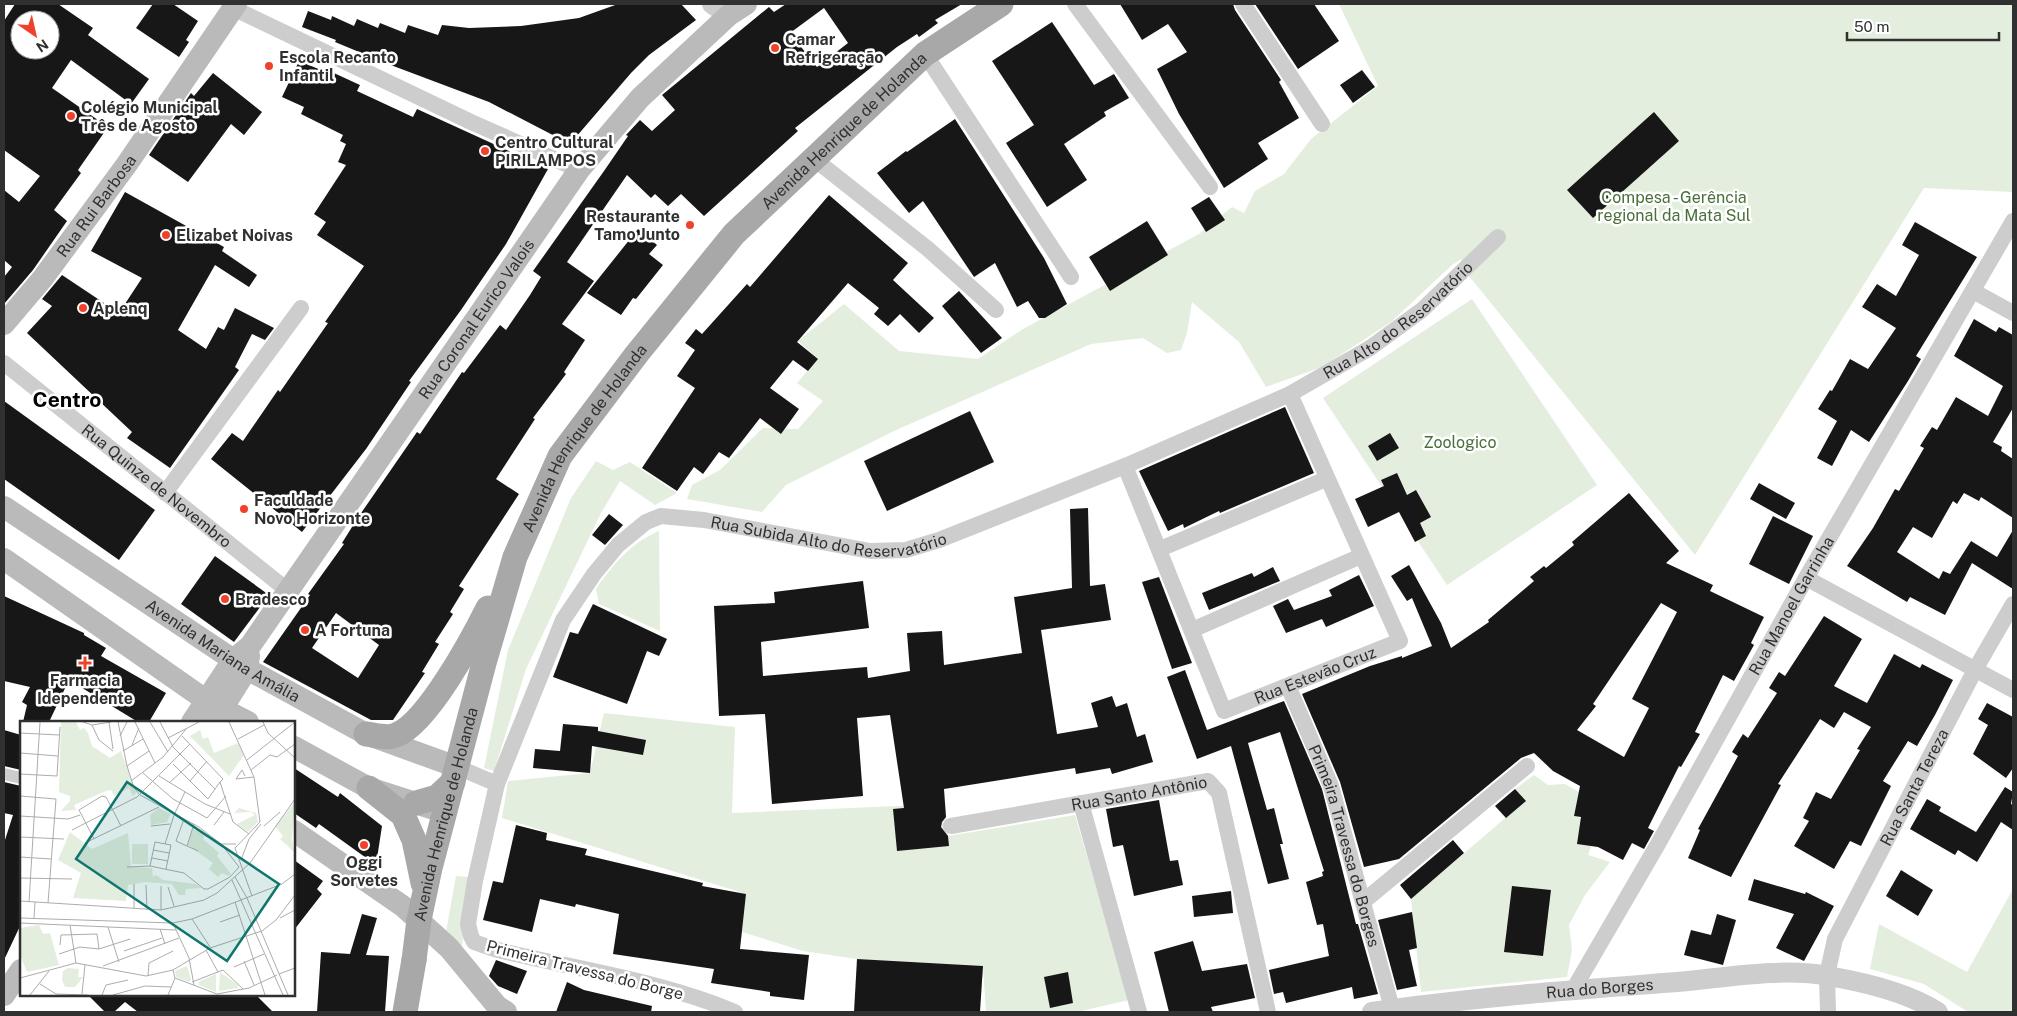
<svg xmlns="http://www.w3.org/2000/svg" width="2017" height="1016" viewBox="0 0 2017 1016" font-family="'Public Sans',sans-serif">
<rect width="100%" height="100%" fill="#fff"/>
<g fill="#e3eede">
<polygon points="1339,4 2013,4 2013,192 1924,188 1695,555 1469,276 1461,259 1452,265 1391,322 1322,367 1266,387 1239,342 1192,302 1187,333 1181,350 1167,353 1143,338 1091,344 894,431 786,485 762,512 687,499 692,485 720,470 763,428 798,429 823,401 797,383 818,359 798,341 844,304 899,351 978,359 1023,329 1199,234 1232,207 1244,213 1255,191 1284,174 1311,139 1378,86"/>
<polygon points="1472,299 1597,485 1447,585 1323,398"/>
<polygon points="596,461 613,470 630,462 677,493 655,505 620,481 601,513 526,669 494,771 484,768 508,650 571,498"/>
<path d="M659,531l1,100 -61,-27 -3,-15c17,-25 35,-46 63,-58z"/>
<polygon points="604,713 735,727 732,813 945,804 948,836 1075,815 1129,1000 1077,1012 986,1012 983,966 857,959 803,951 742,932 746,894 502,818 508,781 590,773"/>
<polygon points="1534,775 1548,785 1565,784 1579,792 1574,816 1600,823 1588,855 1610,862 1585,895 1569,925 1572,950 1567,977 1421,992 1411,899 1525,801 1515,789"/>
<polygon points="456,876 468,877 462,947 446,932"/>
<polygon points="2013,889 2013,1012 1968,1012 1924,984 1870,969 1879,924 1967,972"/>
</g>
<g fill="#171717" fill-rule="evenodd">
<path d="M15,4h43l35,24 -5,7 61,44 -18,25 -60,-44 -19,28 56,39 -30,43 3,3 -27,37 13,11 -34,49 -29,34v-27l8,-10 -8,-7v-70l15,12 21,-26 -36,-26v-129zM20,20h30v30h-30z"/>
<polygon points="153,4 173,4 198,21 186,40 189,42 179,57 136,28"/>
<polygon points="618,4 681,4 696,20 649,55 631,73 570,144 489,102 388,64 335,42 336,40 302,27 308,11 331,20 332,16 354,26 357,19 378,28 380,23 405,33 408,25 438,35 442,25 469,28 521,26 579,18"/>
<path d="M786,4h176l-27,16 3,3 -19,14 -2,-3 -20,13 -102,81 3,3 -94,85 -23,-22 -13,12 -13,-12 -4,4 -24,-23 -60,87 27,19 -32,43 23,16 -21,32 2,2 -33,44 2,1 -39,60 23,15 -60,92 5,3 -14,23 3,2 -18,28 4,2 -17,28 3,1 -32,47h-22l-108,-58 47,-67 -2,-1 36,-50 -2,-1 15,-24 60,-87 3,2 42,-62 2,1 36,-48 6,5 24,-35 11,-18 -8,-6 71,-100 24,-35 -2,-1 14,-15 12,11 23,-21 -13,-15 107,-88 5,5zM824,8l24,35 -31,24 -27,-34zM336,613l43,32 -21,33 -46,-30z"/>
<polygon points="1120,4 1233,4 1235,10 1281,80 1279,82 1299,118 1258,143 1268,159 1224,188 1179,114 1157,69 1187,52 1168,24 1142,40"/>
<polygon points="1255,4 1314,4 1339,41 1298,69"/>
<polygon points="1052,22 1094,85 1114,74 1129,98 1104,112 1106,116 1064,144 1087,180 1047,207 1006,143 1034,125 992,61"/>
<polygon points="299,61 321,70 323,68 360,85 357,91 413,117 417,109 548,169 506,244 461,310 409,381 411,382 366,449 302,532 211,459 232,433 243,441 278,390 280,392 305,356 328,323 325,322 364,266 317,235 326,222 314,214 346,165 338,162 346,144 340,141 343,135 301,114 304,107 282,97"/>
<polygon points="1362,70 1375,87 1353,103 1340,85"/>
<polygon points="213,73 262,112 244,135 231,124 188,182 149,155 191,93 194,96"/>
<polygon points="1654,112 1679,141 1593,218 1567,190"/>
<polygon points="955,119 1044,258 1067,304 1045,318 1039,318 1028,301 1017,307 995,263 974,277 923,201 909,213 877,173 906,151 907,152"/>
<polygon points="125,192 224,247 222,251 257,275 249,287 215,265 178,330 206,349 218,327 224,330 235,308 274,328 265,340 252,334 235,367 239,370 170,468 127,438 132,432 27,333 52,306 42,299 62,275 119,313 142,278 91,251"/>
<polygon points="829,195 908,263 893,280 934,318 919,333 900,314 888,326 874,314 879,308 848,283 797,342 818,359 808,371 793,360 770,388 799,409 781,434 760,418 729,458 719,452 703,474 694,467 677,491 642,468 695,388 677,376 695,350 685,343 696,329 702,334 747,284 750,287"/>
<polygon points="1209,197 1225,220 1206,232 1191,208"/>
<polygon points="1147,221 1168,255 1110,291 1089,257"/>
<polygon points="1915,222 1977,257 1916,356 1921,359 1908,381 1869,442 1851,430 1832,466 1817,458 1837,421 1818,409 1830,390 1832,391 1850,359 1868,369 1896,328 1862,307 1877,284 1896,296 1919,255 1902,245"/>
<polygon points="638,229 657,245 649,254 663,265 636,299 633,298 621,315 587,293"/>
<polygon points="959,291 1002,338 981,353 942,306"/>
<polygon points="1974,319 1996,332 1999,327 2013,335 2013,408 1993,442 2002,447 2001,451 2013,459 2013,518 1981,497 1979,501 1964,493 1957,504 1953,501 1932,538 1913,527 1897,552 1939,579 1943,571 1950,574 1971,541 1997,557 2013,530 2013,589 1972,563 1945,615 1910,597 1907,602 1847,566 1873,528 1895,489 1899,491 1924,448 1920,446 1932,427 1937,430 1956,397 1988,416 2003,386 1954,356"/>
<polygon points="4,401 155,510 119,560 4,479"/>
<polygon points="1285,407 1314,473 1220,513 1219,511 1184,528 1183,524 1168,531 1139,471"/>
<polygon points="970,411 994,462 887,511 864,461"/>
<polygon points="1390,433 1399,448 1377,461 1368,446"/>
<polygon points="1397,473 1407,495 1416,490 1431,517 1420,523 1426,536 1415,542 1399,512 1368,527 1355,499 1384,486 1381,480"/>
<polygon points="1759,483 1795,503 1786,519 1750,499"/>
<path d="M1629,493l50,58 -13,12 47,22 -3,6 54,26 -13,26 3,2 -20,36 -11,-6 -28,57 5,2 -19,33 -2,-1 -31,62 6,3 -10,18 -12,-6 -9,17 -25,-13 -21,-3 4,-27 -7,-1 6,-30 -27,-15 -19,-18 -13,5 -122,101 -35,8 -24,-85 -38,-88 68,-28 32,-10v2l30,-12 -20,-48 -5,3 -16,-25 18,-11 32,58 10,25 38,-26 -1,-2 46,-39 -4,-4 14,-11 2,2 28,-23 -2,-3zM1661,603l16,9 -45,87 17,9 -25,49 -47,-27 19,-24 -3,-2z"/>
<polygon points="1088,508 1090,586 1105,584 1111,620 1041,630 1057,734 1098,727 1091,703 1112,696 1116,707 1127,703 1137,737 1145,734 1153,762 1112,774 1110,768 1076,774 1075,768 944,789 946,817 942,822 941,827 948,836 949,846 897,851 893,809 904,808 890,715 857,718 863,796 772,804 765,714 719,716 714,606 775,603 774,592 863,581 869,628 761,642 763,676 867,667 868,678 910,671 907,633 942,631 944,665 1022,653 1014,597 1072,588 1070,509"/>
<polygon points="609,514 623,525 605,545 592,535"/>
<polygon points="1773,516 1813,536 1789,584 1749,564"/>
<polygon points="215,556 269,595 234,642 181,604"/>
<polygon points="1273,567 1280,581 1209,610 1202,593 1252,573 1254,577"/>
<polygon points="1359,575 1374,606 1326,627 1322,619 1286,633 1273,606 1288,599 1294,610 1332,596 1329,590"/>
<polygon points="1159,577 1192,663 1172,669 1142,582"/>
<polygon points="4,596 84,633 84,635 106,648 101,656 166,693 149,722 138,722 69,680 49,722 23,722 27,705 22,702 30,687 4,681"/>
<polygon points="593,604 667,639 659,656 647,651 627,704 553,677 570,632 578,634"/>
<polygon points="1824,616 1862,639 1834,686 1867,703 1894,654 1920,668 1922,664 1953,680 1935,715 1917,746 1908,741 1883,781 1891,786 1861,846 1850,841 1834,869 1794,846 1809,821 1803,818 1816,792 1831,799 1860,750 1857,749 1871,727 1844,712 1834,728 1820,719 1778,784 1781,785 1731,877 1688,858 1700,830 1698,829 1738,756 1732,752 1743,734 1748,738 1777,693 1769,688 1779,672 1785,676"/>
<polygon points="1185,670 1207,730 1284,701 1322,789 1356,924 1358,924 1378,994 1354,999 1352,987 1286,1003 1283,992 1274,994 1269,970 1329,956 1323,924 1317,925 1306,882 1323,876 1322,872 1324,871 1280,732 1248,743 1267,810 1274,808 1283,844 1280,844 1289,879 1268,884 1231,746 1197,759 1167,677"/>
<polygon points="1987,703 2013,717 2013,768 2006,778 1973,754 1988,725 1978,719"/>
<polygon points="563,724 598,727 598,731 646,740 643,755 592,746 590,773 533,768 535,749 560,751"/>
<polygon points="4,730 21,735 21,770 4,766"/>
<polygon points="294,768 338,797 340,793 382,826 376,865 319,824 316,828 294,813"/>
<polygon points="4,782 21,786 21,924 4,960 4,843 13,815 4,813"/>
<polygon points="2005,787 2013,792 2011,804 2013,805 2013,830 2001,822 1977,862 1958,850 1955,855 1910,829 1927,799 1941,807 1939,811 1976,832"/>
<polygon points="1515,789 1526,801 1506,818 1495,806"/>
<polygon points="1159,800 1170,861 1178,860 1183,885 1134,896 1123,845 1113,847 1106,809"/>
<polygon points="516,825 547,833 546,840 587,849 585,855 703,883 702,886 746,894 740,949 809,955 804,1000 770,996 770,992 711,983 714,969 613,954 619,914 576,904 575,907 540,899 532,932 483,920 493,881 503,883"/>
<polygon points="1453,840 1464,853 1411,899 1400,885"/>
<polygon points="294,860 323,881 317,889 322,894 294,930"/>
<polygon points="1901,870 1933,890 1918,916 1886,896"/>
<polygon points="1754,879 1805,894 1806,892 1834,906 1804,961 1776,948 1794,914 1748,900"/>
<polygon points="1512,886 1551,890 1543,956 1504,952"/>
<polygon points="1231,891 1233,913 1194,917 1192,896"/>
<polygon points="1412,912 1417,948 1409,950 1417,986 1397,990 1378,920"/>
<polygon points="362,914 377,918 366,955 389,956 385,1012 317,1012 321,952 350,954"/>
<polygon points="1717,914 1736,920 1723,965 1684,955 1691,930 1711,935"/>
<polygon points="1193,941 1202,971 1247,964 1255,998 1211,1007 1213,1012 1169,1012 1154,952"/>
<polygon points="857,959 983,966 980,1012 854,1012"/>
<polygon points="496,960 527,971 517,994 498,986 489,976"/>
<polygon points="1068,972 1073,1003 1050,1008 1044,977"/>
<polygon points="567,982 584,990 652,1006 651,1012 556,1012"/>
<polygon points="88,995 256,995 273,1012 138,1012 125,1002 114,1012 105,1012"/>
</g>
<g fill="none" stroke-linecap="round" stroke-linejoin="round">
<polyline stroke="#cdcdcd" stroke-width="12" points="4,774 21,778"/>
<g stroke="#cdcdcd" stroke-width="16">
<polyline points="1075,4 1210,187"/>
<polyline points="1243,4 1322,124"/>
<polyline points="233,8 471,122 579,170"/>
<polyline points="925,54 1071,277"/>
<polyline points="813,158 928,249 996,310"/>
<polyline points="1973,291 2013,313"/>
<path id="s1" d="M4,363l283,227"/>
<path id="s2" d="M1125,466l99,245 176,-70 -110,-247"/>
<polyline points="165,493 301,308"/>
<polyline points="1160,549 1326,479"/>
<polyline points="1806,578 2013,690"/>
<polyline points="1192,630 1361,556"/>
<path id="s3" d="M1288,686l43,100 62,226"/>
<polyline points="457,767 497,784"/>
<polyline points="1081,803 1139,1012"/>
<path id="s4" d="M951,826l257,-45 11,12 49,219"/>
<polyline points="1364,901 1527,766"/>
<path id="s5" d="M1573,990l85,-146 148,-266 207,-357"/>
<path id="s6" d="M735,1012c-76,-32 -161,-43 -241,-63l-20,-7 -3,-6 -3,-12 7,-43 22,-97 66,-164 31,-46 24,-29 28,-23 15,-6 43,4 166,31 36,-1 33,-10 186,-74 165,-72 80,-46 52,-38 76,-73"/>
<path id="s7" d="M1828,1012l-1,-37 8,-36 141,-271 37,-64"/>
</g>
<g stroke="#cdcdcd" stroke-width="20">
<polyline points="712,4 729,15"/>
<path id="s8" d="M1372,1012c101,-15 203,-22 305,-30 46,-4 106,-15 151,-6 35,6 81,17 110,36"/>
</g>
<g stroke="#bababa" stroke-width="22">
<path id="s9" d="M4,324l39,-46 84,-114 109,-160"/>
<path id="s10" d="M4,507l243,162 119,65 91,33"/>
<polyline points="4,559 207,701 248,722"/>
<path id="s11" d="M192,722l41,-62 17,-14 329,-476 61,-72 89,-83 17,-11"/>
<polyline points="214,722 247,669 249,656"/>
<polyline points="294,747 369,788 434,809"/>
<polyline points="294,831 404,907 449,948 497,1006 506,1012"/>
<polyline points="4,995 21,970"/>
</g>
<g stroke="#a8a8a8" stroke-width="25">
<path d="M366,734c9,1 22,5 30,1 31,-11 77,-97 92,-127"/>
<polyline points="369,788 403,815 414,840 423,883"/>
<polyline points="416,803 437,797 453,782"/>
<path id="s12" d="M419,920l11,-52 54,-205 31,-106 45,-101 76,-101 98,-121 191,-180 76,-50"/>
<polyline points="405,1012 414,960"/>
</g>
<polyline stroke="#a8a8a8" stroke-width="25" points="414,960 419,920"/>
</g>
<g fill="#f0422a" stroke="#fff" stroke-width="2">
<circle cx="775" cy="48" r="5"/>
<circle cx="269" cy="66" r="5"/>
<circle cx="71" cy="116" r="5"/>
<circle cx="485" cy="151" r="5"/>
<circle cx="690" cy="225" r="5"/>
<circle cx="166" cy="235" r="5"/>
<circle cx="83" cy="308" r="5"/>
<circle cx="244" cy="509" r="5"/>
<circle cx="225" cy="599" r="5"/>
<circle cx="305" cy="630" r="5"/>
<path d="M82.5 655.5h5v5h5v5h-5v5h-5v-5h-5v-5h5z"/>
<circle cx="364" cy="845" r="5"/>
</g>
<g text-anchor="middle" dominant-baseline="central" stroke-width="5" stroke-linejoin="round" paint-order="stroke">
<g font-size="16" font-weight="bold" fill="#303030" stroke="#fff" text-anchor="start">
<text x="785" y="39">Camar<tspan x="785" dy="18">Refrigeração</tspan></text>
<text x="279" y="57">Escola Recanto<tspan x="279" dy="18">Infantil</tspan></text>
<text x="81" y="107">Colégio Municipal<tspan x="81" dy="18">Três de Agosto</tspan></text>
<text x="495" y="142">Centro Cultural<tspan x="495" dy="18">PIRILAMPOS</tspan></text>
<text x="680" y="216" text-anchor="end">Restaurante<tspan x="680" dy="18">Tamo Junto</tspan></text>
<text x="176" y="235">Elizabet Noivas</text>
<text x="93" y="308">Aplenq</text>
<text x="254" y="500">Faculdade<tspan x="254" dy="18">Novo Horizonte</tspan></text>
<text x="235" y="599">Bradesco</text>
<text x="315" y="630">A Fortuna</text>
<text x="85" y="680" text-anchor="middle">Farmacia<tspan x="85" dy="18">Idependente</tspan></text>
<text x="364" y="862" text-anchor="middle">Oggi<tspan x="364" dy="18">Sorvetes</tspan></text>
</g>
<g font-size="16" fill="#303030" stroke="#fff">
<text stroke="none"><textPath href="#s12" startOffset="919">Avenida Henrique de Holanda</textPath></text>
<text stroke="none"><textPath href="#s9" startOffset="150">Rua Rui Barbosa</textPath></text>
<text stroke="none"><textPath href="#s11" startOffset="494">Rua Coronal Eurico Valois</textPath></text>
<text stroke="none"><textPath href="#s6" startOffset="1549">Rua Alto do Reservatório</textPath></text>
<text stroke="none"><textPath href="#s12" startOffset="514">Avenida Henrique de Holanda</textPath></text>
<text stroke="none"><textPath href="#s1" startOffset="196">Rua Quinze de Novembro</textPath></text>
<text stroke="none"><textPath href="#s6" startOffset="925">Rua Subida Alto do Reservatório</textPath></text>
<text stroke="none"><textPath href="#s5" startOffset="442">Rua Manoel Garrinha</textPath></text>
<text stroke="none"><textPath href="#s10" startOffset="262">Avenida Mariana Amália</textPath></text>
<text stroke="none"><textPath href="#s2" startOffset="362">Rua Estevão Cruz</textPath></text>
<text stroke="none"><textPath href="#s7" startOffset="245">Rua Santa Tereza</textPath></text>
<text stroke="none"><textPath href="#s4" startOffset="191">Rua Santo Antônio</textPath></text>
<text stroke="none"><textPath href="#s12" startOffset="109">Avenida Henrique de Holanda</textPath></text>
<text stroke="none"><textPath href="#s3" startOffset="170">Primeira Travessa do Borges</textPath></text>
<text transform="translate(585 970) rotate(14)">Primeira Travessa do Borge</text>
<text stroke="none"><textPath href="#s8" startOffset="229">Rua do Borges</textPath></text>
</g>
<g font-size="16" fill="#496f3a" stroke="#fff">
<text x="1674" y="197">Compesa - Gerência<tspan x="1674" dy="18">regional da Mata Sul</tspan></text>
<text x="1460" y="442">Zoologico</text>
</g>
<g font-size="21" font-weight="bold" fill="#000" stroke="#fff">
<text x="67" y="399">Centro</text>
</g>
</g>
<g transform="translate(20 721)">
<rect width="275" height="275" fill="#fff"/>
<path d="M41,1h15l4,8 4,-2 4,5 4,13 18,12 11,-7 15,42 -3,3 -4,-8 -15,8 -3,-6 -5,1 -32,14 2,5 -15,1 9,-10v-5l-11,-4zM180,9l3,9 5,-2 6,16 24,-10 6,12 -15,21 -39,-40zM275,81l-3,37 2,13 -14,-13 3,-3 -8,-10zM139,87l12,6 -4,8 -16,3 -1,-10zM219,87l17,5 2,9 -10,10 -11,-8 18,-9 -4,-3 -17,1zM173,108l12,5 -2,5 16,14 -2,3 14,18 -2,2 -7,-3 -4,4 -9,-8 4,-6 -25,-18zM50,111l22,17 36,-16 3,34 21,1 1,9 3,-2 7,5 33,4 5,4 -15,1 -1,6h-6l-7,-11 -27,-2 -17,3 -2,16 -53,-3 8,-25 -23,-13zM112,123h16v20h-16zM19,204l4,9 7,-1 9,32 -32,7 -7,-17v-27zM167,245l4,14 -2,2 -13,-5 -1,-6zM48,247l11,1 -1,8h5l-8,10h-10l-3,-7 1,-9zM200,251l18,13v3l-19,3zM196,253v18l-17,-7 -1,-3z" fill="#e3eede"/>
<path fill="none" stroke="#acacac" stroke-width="1" d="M63,1l9,3 19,-3M89,1l4,27M98,1l9,44 7,22 6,7 59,32 22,17h15M115,1l20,41M130,1l18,30M140,1l13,25 42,42M209,1l25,55 6,45M243,1l5,11 27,25M72,4l7,15 14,11M0,12l39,2M100,15l7,-14M162,15l41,43 -3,3 13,40 16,12M148,17l31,-16M218,18l26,-14M112,24l7,-17M103,30l20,-12M0,32l38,3M227,39l48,-38M153,43l35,35M107,45l22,-15M231,49l19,-15 7,2 18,-13M123,52l30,26 34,19 19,-22M0,53l37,2 3,-49M139,55l46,28 25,10M225,55l-3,-6 -6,9 18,-2M111,60l32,-24 24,-29M170,60l17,-20M149,62l22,-20M0,75l36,3 -8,104M188,78l12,-17M0,95l48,3 12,-4M164,98l-8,22 22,10M194,104l10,-13M131,105l19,-2M244,105l16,-14M52,109l65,-33 53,-53M0,116l44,2M74,118l-15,-29 23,-14 4,1 15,29M65,122l74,-36M145,123l9,-29 11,-23M167,125l7,-22M133,129l16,3M0,136l31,2M132,137l16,3M221,139l8,-21 12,-15M130,145l5,-24 16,3 -5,24M107,146l23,-1 34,7 20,16h4l22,-12 9,-10 -17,-22M215,156l12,21 41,97M0,157l52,1M212,159l51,115M126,164l1,25M148,166l6,19M232,175l-17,-48 25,-26M0,180l141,9 43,-10 13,-7 33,-30 45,-64M9,181l11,-180M215,181l30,93M114,187v-24M141,189v-24M0,197l153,5 19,-4 90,-35 13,-10M14,197l1,-16M260,197l15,-8M172,198l18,28M200,201l20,-7M0,202l156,7M153,202l16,35 5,27M50,204l6,38M88,206l11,35M140,208l5,15M40,224l1,-10 36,-1 2,15M186,229l12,22M104,230l38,-13M39,233l21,-7 19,2 31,-10M224,240l10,24M83,245l76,-28M214,246l30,-13M153,249l2,8 42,16 32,-6 28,-13M259,253l16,-6M128,255l1,-13 24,-12M0,257l56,-15 70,13 27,-6 37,-22 52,-17 14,-11 19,-25M172,261l31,-12 20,19M20,263l16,10 32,1M62,273l3,-29M10,274l19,-24M82,274l4,-10 22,-5M93,274l32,-9 26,1M148,274l7,-17"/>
<path fill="#0f766e" fill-opacity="0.15" stroke="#0f766e" stroke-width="2.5" d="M107,61l152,102 -52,77 -151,-102z"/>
<rect width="275" height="275" fill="none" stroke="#303030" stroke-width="2.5"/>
</g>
<rect width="2017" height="1016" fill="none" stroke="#303030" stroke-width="10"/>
<g transform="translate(35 35) rotate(146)"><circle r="24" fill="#ffffff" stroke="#acacac"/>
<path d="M0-4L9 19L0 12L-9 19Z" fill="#f0422a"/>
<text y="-8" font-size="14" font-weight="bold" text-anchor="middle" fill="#303030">N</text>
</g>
<path d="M1847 32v8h152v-8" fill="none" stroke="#303030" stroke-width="2.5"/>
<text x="1854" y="32" font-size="15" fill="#303030" stroke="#ffffff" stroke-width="4" paint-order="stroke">50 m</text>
</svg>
